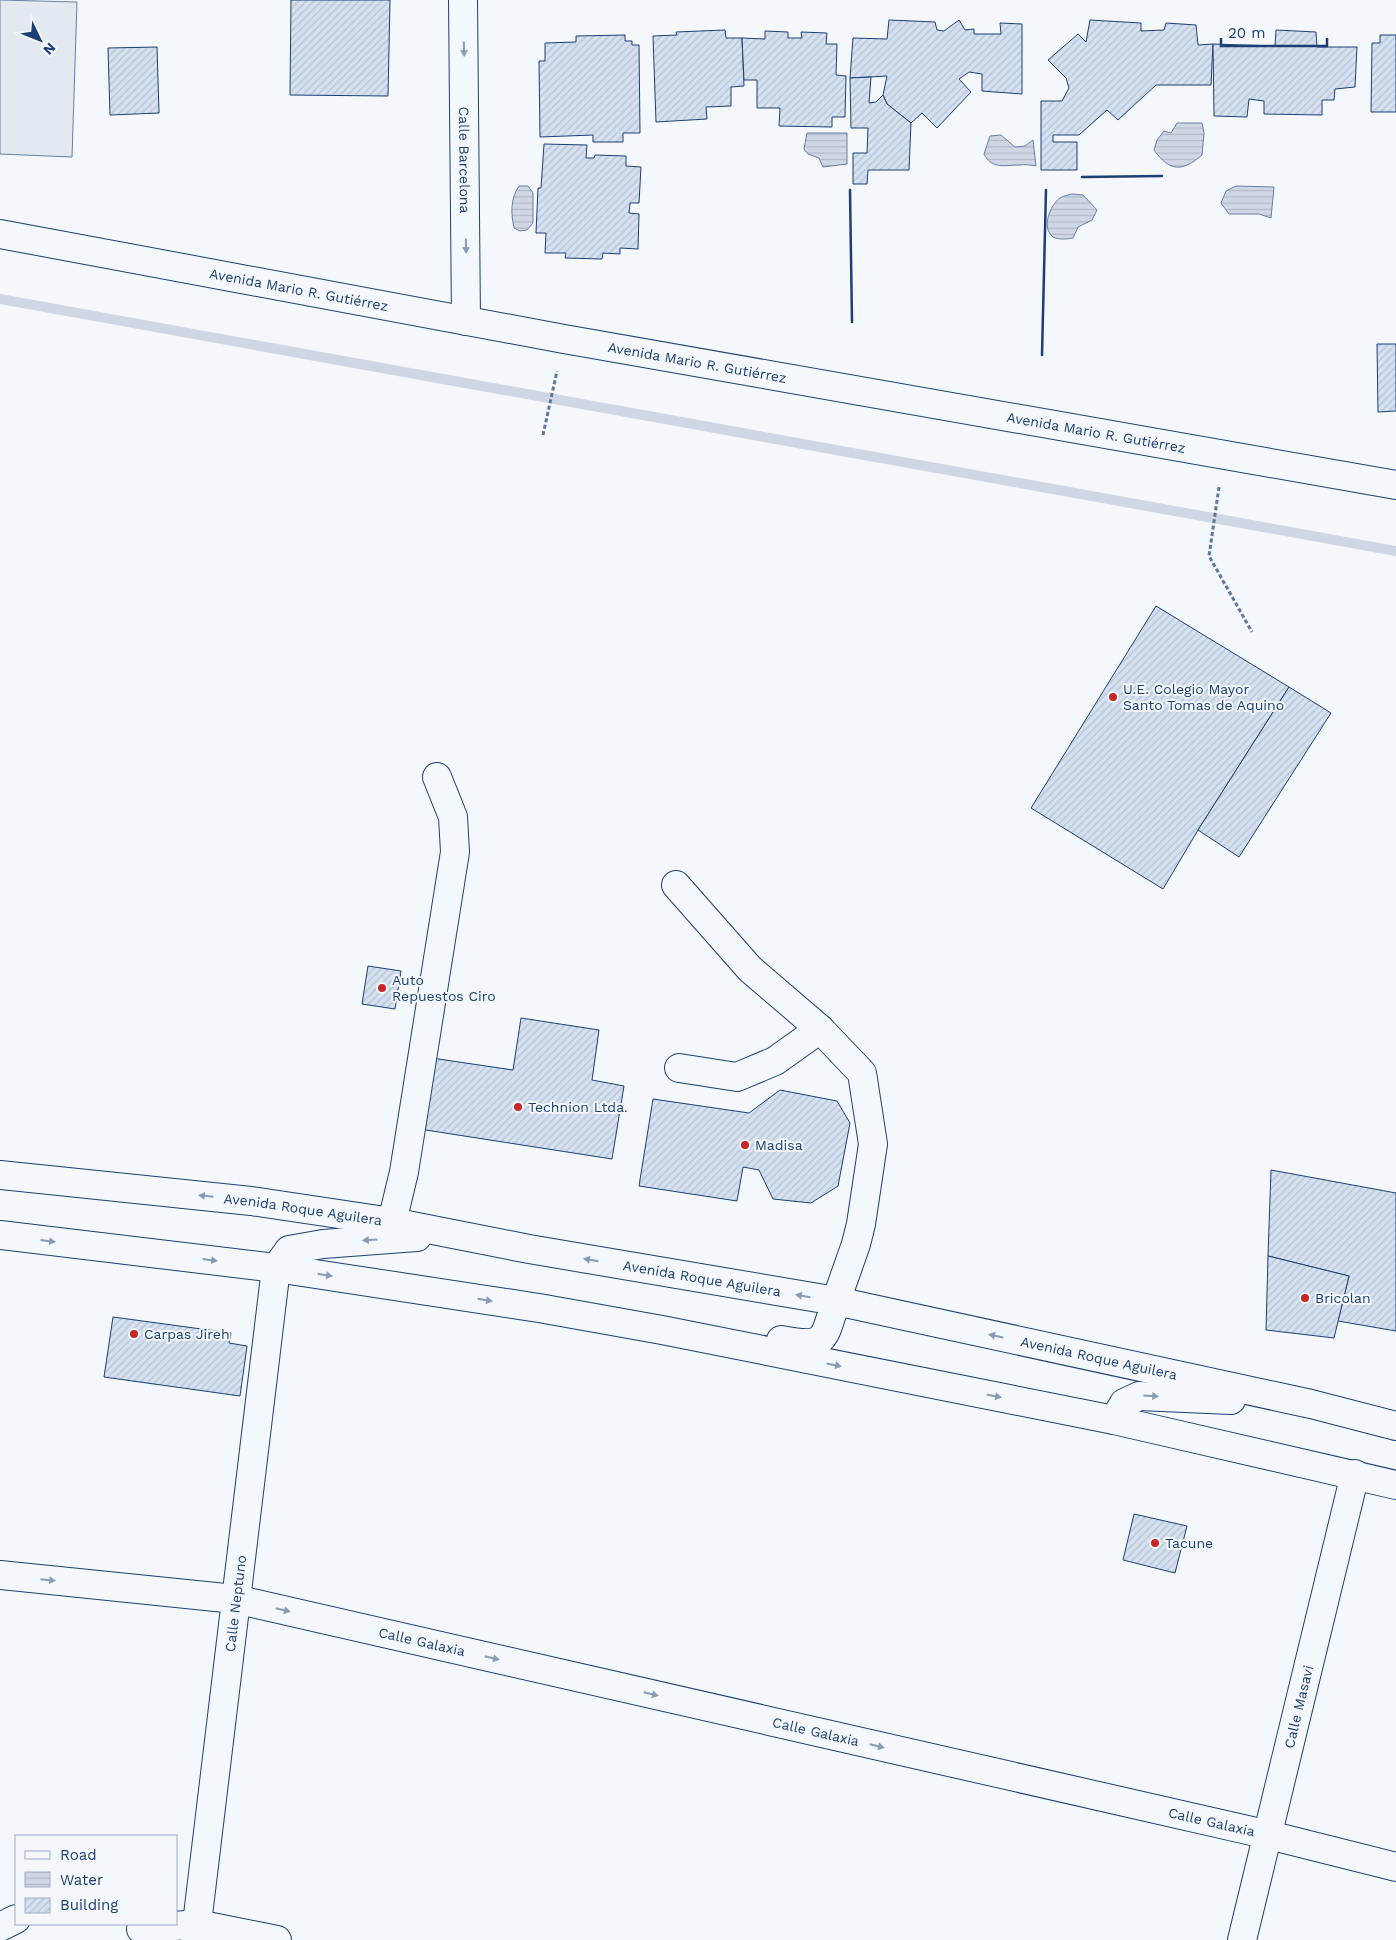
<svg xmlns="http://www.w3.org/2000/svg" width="1396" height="1940" viewBox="0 0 1396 1940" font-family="'Work Sans',sans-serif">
<defs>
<pattern id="water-rules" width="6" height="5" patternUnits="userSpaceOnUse" patternTransform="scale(1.25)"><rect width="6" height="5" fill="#cfd7e4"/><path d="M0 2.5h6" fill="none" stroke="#b1bac7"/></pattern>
<pattern id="building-hatch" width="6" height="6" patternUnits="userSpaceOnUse" patternTransform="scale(1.25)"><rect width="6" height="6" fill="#d5e0f0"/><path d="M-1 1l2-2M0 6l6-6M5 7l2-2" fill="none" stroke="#b6c1d1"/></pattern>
</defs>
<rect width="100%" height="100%" fill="#f4f7fb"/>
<polygon fill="#e3e9f0" stroke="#687fa3" points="0,0 77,2 72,157 0,154"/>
<g fill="url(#water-rules)" stroke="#687fa3">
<path d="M1177,123h25l2,10 -2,22c-20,17 -32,17 -48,-5l3,-10 7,-9 7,2z"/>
<polygon points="807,133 847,133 847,164 823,167 819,158 808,154 804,149"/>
<path d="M1001,135l14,12 10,-1 8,-6 3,26c-6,-1 -11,-2 -17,-1 -13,0 -27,5 -35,-11l6,-18z"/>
<path d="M519,186h9l5,7v30l-6,7 -7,1 -6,-3c-3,-14 -4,-29 5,-42z"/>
<polygon points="1236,186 1274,187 1271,218 1259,214 1229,214 1221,203 1226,191"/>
<path d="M1072,194l11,1 14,15 -5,10 -14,7 -5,11c-6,1 -14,2 -20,-1 -12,-9 -3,-32 7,-39 3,-2 8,-3 12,-4z"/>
</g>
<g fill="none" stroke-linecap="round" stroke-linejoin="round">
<polyline stroke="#cfd7e4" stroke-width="10" points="0,299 1396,551"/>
</g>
<g fill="url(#building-hatch)" stroke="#1d3f73">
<polygon points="291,0 390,0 388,96 290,95"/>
<polygon points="889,20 935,22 937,30 944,31 959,20 965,30 974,29 974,34 1001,34 1000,23 1022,24 1022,94 982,91 982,74 969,72 959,79 971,92 937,128 922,113 911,123 887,104 883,95 887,76 850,78 853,38 887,39"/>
<polygon points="1090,20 1141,23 1141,31 1164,30 1166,23 1196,25 1198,45 1213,44 1211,85 1156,85 1118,120 1107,110 1079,135 1053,135 1053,142 1077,142 1077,170 1041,170 1041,101 1062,101 1069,88 1066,78 1048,60 1078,34 1086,42"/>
<polygon points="725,30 726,38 742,38 744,86 731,87 731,106 706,107 707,119 656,122 653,36 677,35 676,32"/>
<polygon points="1276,30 1316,32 1317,47 1357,47 1355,87 1335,89 1334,100 1322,100 1322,115 1264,114 1264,101 1249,99 1247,117 1214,116 1213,44 1275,46"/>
<polygon points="765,31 788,32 788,38 802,38 801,32 827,33 826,44 837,44 836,75 846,76 845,117 832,117 832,127 779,126 780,108 757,108 757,80 744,80 742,38 765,39"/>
<polygon points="625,35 625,41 632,41 632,45 639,45 640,133 623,133 623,142 593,142 593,135 540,137 539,61 545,61 545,43 576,42 576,36"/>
<polygon points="1380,35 1396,35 1396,112 1371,112 1372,43 1380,43"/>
<polygon points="157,47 159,113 110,115 108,48"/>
<polygon points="871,77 869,103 876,102 883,95 887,104 911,123 909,170 868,170 867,184 853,184 853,153 867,153 868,128 851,128 850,78"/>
<polygon points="544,144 587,145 586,158 594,158 595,155 626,156 626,166 641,167 639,203 630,203 629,213 639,214 638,249 620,248 620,254 603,253 602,259 565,258 566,253 545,253 546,233 536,233 538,188 541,188"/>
<polygon points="1377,344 1396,344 1396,411 1378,412"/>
<polygon points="1156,606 1289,687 1198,830 1163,889 1031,808"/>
<polygon points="1289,687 1331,713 1239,857 1198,830"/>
<polygon points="368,966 401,971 395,1009 362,1004"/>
<polygon points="521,1018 599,1030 592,1080 624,1086 612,1159 413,1128 425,1057 513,1070"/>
<polygon points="780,1090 837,1101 850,1123 838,1186 811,1203 773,1199 759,1170 743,1167 737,1201 639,1186 653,1099 749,1113"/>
<polygon points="1271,1170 1396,1193 1396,1331 1338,1321 1349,1276 1268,1256"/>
<polygon points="1268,1256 1349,1276 1334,1338 1266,1330"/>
<polygon points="113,1317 231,1333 229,1343 247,1346 240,1396 104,1377"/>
<polygon points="1134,1514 1187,1526 1175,1573 1123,1560"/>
</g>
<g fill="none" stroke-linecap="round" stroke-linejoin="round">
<defs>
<g id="minor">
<path id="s1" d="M463,0l3,321"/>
<path id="s2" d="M0,234l564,105 832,146"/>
<polyline points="676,885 750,969 820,1029 862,1073 873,1144 861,1224 856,1244 836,1301"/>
<polyline points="679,1068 737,1077 775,1061 820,1029"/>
<polyline points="392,1222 404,1172 455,852 453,817 437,777"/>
<path id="s3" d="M0,1575l235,24 1034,236 127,32"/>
<polyline points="0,1927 16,1919"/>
<polyline points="141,1929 197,1924 277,1940"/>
<path id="s4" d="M195,1940l81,-672"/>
<path id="s5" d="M1242,1940l113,-466"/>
</g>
<g id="major">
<path id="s6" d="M0,1175l251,26 141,21 137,27 307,52 475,103 85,22"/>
<polyline points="0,1235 276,1268 539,1308 662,1330 1114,1420 1396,1485"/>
<polyline points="276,1268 289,1250 323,1244 417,1237"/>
<path d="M781,1340c45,8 42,2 55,-39"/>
<polyline points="1114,1420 1124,1403 1139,1396 1231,1400"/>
</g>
</defs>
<use href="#minor" stroke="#1d3f73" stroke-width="30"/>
<use href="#major" stroke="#1d3f73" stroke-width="30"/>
<g stroke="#5e769c" stroke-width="3" stroke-dasharray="4 2.5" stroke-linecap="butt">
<polyline points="543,435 557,371"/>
<polyline points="1219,487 1209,556 1252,632"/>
</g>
<use href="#minor" stroke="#f4f7fb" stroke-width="28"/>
<use href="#major" stroke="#f4f7fb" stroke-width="28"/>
<g stroke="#1d3f73" stroke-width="2.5">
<polyline points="1082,177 1162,176"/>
<polyline points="850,190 852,322"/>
<polyline points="1042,355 1046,190"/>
</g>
</g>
<defs><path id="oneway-solid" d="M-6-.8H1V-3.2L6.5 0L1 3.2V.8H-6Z" transform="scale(1.25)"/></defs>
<g fill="#889bb7">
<use href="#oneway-solid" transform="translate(464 49) rotate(89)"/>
<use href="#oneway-solid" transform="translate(466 246) rotate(89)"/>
<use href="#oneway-solid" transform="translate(206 1196) rotate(-174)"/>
<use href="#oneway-solid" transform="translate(370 1240) rotate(176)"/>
<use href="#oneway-solid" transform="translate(48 1241) rotate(7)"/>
<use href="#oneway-solid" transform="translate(210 1260) rotate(7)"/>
<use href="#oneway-solid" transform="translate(591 1260) rotate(-170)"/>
<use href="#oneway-solid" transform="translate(325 1275) rotate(9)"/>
<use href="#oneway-solid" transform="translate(803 1296) rotate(-170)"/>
<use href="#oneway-solid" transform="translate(485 1300) rotate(9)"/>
<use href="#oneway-solid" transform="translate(996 1336) rotate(-168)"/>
<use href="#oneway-solid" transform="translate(834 1365) rotate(11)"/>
<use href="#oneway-solid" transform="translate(994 1396) rotate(11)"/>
<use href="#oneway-solid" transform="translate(1151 1396) rotate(3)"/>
<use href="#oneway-solid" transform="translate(48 1580) rotate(6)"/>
<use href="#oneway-solid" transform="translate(283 1610) rotate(13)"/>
<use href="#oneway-solid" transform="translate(492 1658) rotate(13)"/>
<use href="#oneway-solid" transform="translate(651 1694) rotate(13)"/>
<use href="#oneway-solid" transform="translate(877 1746) rotate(13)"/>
</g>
<g fill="#c62828" stroke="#f4f7fb" stroke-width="2">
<circle cx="1113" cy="697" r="5"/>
<circle cx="382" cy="988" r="5"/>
<circle cx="518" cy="1107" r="5"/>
<circle cx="745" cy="1145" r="5"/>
<circle cx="1305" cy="1298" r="5"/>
<circle cx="134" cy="1334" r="5"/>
<circle cx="1155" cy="1543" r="5"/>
</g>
<g text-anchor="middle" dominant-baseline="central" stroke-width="4" stroke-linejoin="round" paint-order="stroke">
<g font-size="14" fill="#1d3f73" stroke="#f4f7fb">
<text stroke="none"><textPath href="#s1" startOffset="160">Calle Barcelona</textPath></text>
<text stroke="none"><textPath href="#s2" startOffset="304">Avenida Mario R. Gutiérrez</textPath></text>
<text stroke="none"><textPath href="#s2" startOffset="709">Avenida Mario R. Gutiérrez</textPath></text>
<text stroke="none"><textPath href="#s2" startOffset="1114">Avenida Mario R. Gutiérrez</textPath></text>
<text stroke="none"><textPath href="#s6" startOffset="305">Avenida Roque Aguilera</textPath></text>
<text stroke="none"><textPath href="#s6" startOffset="710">Avenida Roque Aguilera</textPath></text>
<text stroke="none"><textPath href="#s6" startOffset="1115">Avenida Roque Aguilera</textPath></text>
<text stroke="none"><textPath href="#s4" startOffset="339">Calle Neptuno</textPath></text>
<text stroke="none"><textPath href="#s3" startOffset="428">Calle Galaxia</textPath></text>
<text stroke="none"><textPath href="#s5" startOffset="240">Calle Masavi</textPath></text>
<text stroke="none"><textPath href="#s3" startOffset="832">Calle Galaxia</textPath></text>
<text stroke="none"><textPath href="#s3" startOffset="1238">Calle Galaxia</textPath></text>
</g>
<g font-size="14" fill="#1d3f73" stroke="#f4f7fb" text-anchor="start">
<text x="1123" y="689">U.E. Colegio Mayor<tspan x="1123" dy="16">Santo Tomas de Aquino</tspan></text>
<text x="392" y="980">Auto<tspan x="392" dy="16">Repuestos Ciro</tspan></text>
<text x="528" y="1107">Technion Ltda.</text>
<text x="755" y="1145">Madisa</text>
<text x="1315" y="1298">Bricolan</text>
<text x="144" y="1334">Carpas Jireh</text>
<text x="1165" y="1543">Tacune</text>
</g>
</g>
<rect x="15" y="1835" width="162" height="90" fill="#f4f7fb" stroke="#9eadc5"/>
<rect x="25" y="1851" width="25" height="8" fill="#f4f7fb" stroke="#9eadc5"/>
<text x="60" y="1860" font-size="15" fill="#1d3f73">Road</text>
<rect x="25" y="1872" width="25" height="15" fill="url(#water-rules)" stroke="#9eadc5"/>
<text x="60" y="1885" font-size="15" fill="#1d3f73">Water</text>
<rect x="25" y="1898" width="25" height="15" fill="url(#building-hatch)" stroke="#9eadc5"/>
<text x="60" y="1910" font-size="15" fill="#1d3f73">Building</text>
<g transform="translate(40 40) rotate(133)" stroke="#f4f7fb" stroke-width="4" paint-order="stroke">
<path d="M0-4L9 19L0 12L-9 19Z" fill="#1d3f73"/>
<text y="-8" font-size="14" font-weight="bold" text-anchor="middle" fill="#1d3f73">N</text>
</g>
<path d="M1221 38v8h106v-8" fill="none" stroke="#1d3f73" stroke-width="2.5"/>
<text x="1228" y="38" font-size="15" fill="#1d3f73" stroke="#f4f7fb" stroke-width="4" paint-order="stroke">20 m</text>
</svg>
